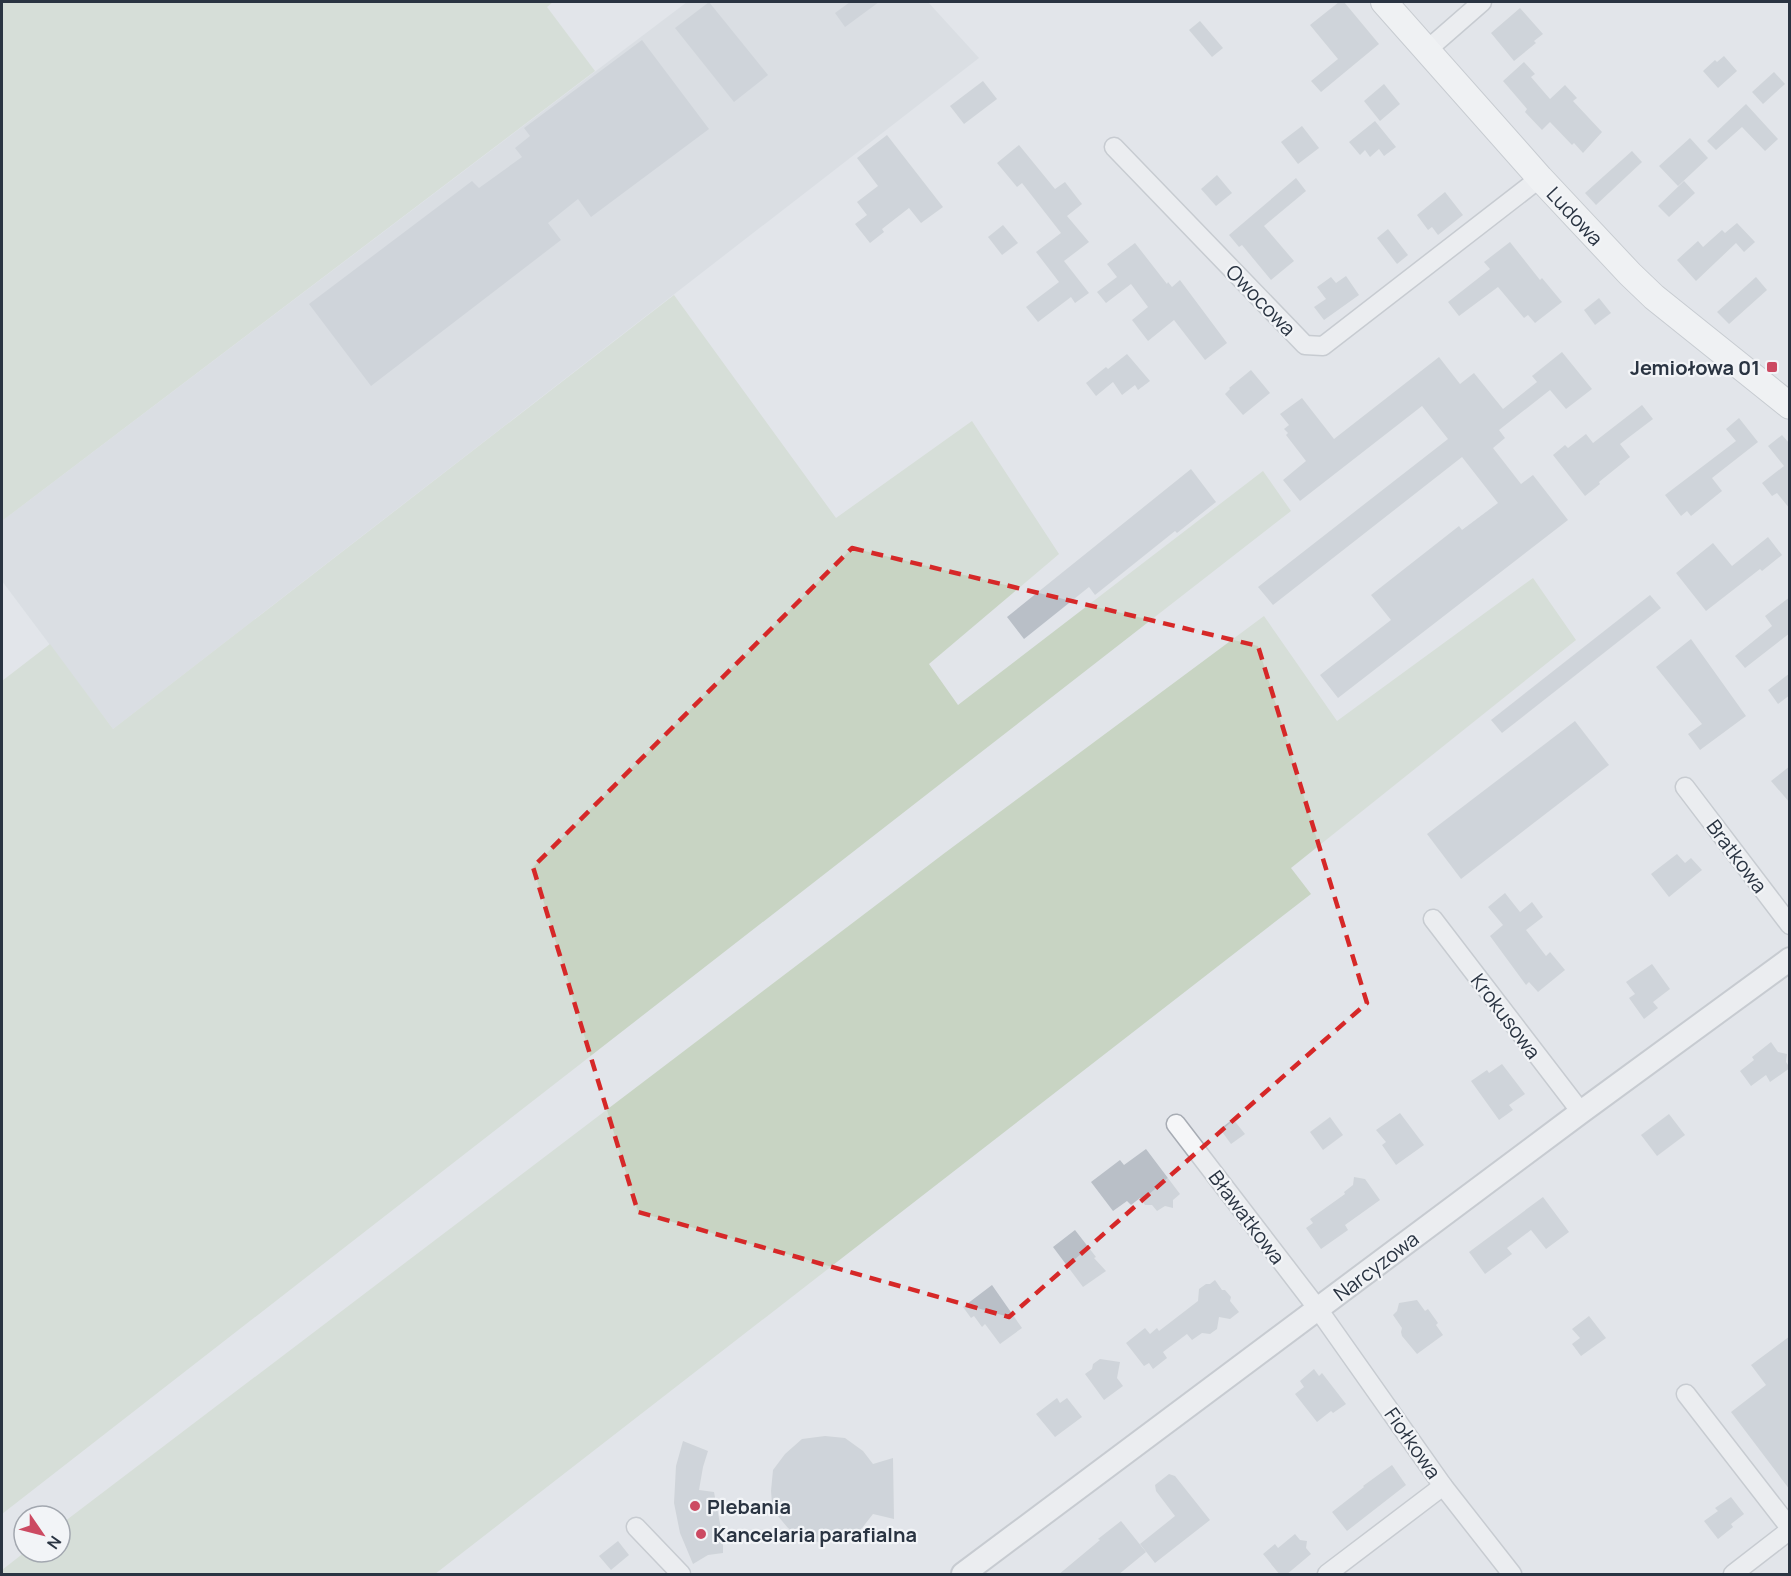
<svg xmlns="http://www.w3.org/2000/svg" width="1791" height="1576" viewBox="0 0 1791 1576" font-family="Manrope,sans-serif">
<rect width="100%" height="100%" fill="#e2e5ea"/>
<polygon fill="#d0d5dc" points="687,2 928,2 979,58 113,729 2,581 2,521"/>
<g fill="#c8d4c3">
<polygon points="2,2 553,2 547,7 595,71 2,521"/>
<polygon points="674,295 836,518 972,421 1059,554 929,664 958,705 1263,471 1291,511 2,1514 2,681 50,644 113,729"/>
<polygon points="1533,578 1576,640 1291,868 1311,894 435,1574 2,1574 2,1570 25,1552 60,1552 60,1525 946,852 1264,616 1337,721"/>
</g>
<g fill="#b9bfc7">
<polygon points="709,2 768,75 734,102 675,28"/>
<polygon points="850,2 879,2 845,27 835,13"/>
<polygon points="1339,2 1344,2 1379,44 1321,92 1311,81 1338,59 1310,25"/>
<polygon points="1520,8 1543,34 1534,41 1536,43 1514,61 1491,33"/>
<polygon points="1200,21 1223,48 1212,57 1189,30"/>
<polygon points="642,40 709,129 591,217 578,199 548,223 561,240 371,386 309,304 472,181 479,188 522,157 515,148 530,136 524,128"/>
<polygon points="1724,56 1737,71 1718,88 1703,71 1715,60 1717,62"/>
<polygon points="1524,62 1535,74 1531,77 1550,99 1565,85 1577,98 1573,101 1602,132 1583,153 1574,143 1572,145 1550,122 1542,130 1525,112 1527,109 1503,81"/>
<polygon points="1774,72 1785,84 1763,104 1752,92"/>
<polygon points="983,81 997,99 964,124 950,106"/>
<polygon points="1384,84 1400,104 1380,121 1364,101"/>
<polygon points="1746,104 1778,139 1765,151 1742,127 1716,150 1707,141"/>
<polygon points="1375,121 1396,147 1384,156 1379,149 1370,157 1365,150 1360,155 1349,142"/>
<polygon points="1302,126 1319,148 1298,164 1281,142"/>
<polygon points="887,135 943,207 921,223 909,208 882,229 884,232 870,243 855,224 867,215 857,202 878,186 857,158"/>
<polygon points="1690,138 1708,158 1678,186 1659,166"/>
<polygon points="1019,145 1055,189 1065,182 1082,204 1067,216 1089,242 1064,261 1089,293 1075,303 1071,297 1038,322 1026,307 1059,282 1036,252 1061,233 1022,183 1017,187 997,163"/>
<polygon points="1632,151 1642,162 1596,205 1585,193"/>
<polygon points="1217,175 1232,193 1216,206 1201,189"/>
<polygon points="1296,178 1306,191 1264,226 1294,261 1271,280 1242,245 1239,247 1229,235"/>
<polygon points="1684,181 1695,193 1669,217 1658,206"/>
<polygon points="1445,192 1463,215 1438,235 1432,227 1428,230 1417,215"/>
<polygon points="1737,223 1755,242 1744,252 1736,243 1696,281 1677,260 1698,241 1703,247 1722,230 1725,233"/>
<polygon points="1003,225 1018,243 1002,255 988,237"/>
<polygon points="1388,229 1408,255 1397,264 1377,238"/>
<polygon points="1510,242 1540,280 1542,278 1562,302 1535,323 1528,315 1524,318 1498,287 1459,316 1448,302 1490,269 1484,262"/>
<polygon points="1135,243 1167,284 1168,282 1172,287 1180,280 1227,343 1205,360 1174,320 1148,341 1132,320 1148,307 1131,284 1106,303 1097,292 1117,277 1107,264"/>
<polygon points="1346,276 1359,295 1324,320 1314,307 1326,299 1317,287 1331,277 1336,283"/>
<polygon points="1756,277 1767,290 1729,324 1717,312"/>
<polygon points="1599,298 1611,313 1595,325 1584,310"/>
<polygon points="1562,352 1592,389 1566,409 1550,390 1499,430 1505,438 1493,448 1521,484 1533,475 1568,520 1338,698 1320,675 1391,620 1371,595 1459,526 1462,530 1498,503 1462,457 1273,605 1258,587 1448,439 1422,406 1300,501 1283,480 1306,461 1286,435 1288,433 1284,429 1289,425 1280,414 1302,398 1334,439 1439,357 1460,384 1474,373 1503,409 1537,382 1532,376"/>
<polygon points="1127,354 1150,381 1138,390 1135,385 1122,395 1113,382 1096,396 1086,383 1106,367 1108,369"/>
<polygon points="1251,370 1270,393 1243,415 1225,394 1230,389 1229,388"/>
<polygon points="1642,405 1653,419 1620,444 1630,457 1599,482 1600,484 1585,496 1553,455 1565,445 1568,448 1586,434 1593,443"/>
<polygon points="1739,418 1758,442 1712,478 1722,491 1691,516 1687,511 1681,516 1665,495 1736,441 1726,429"/>
<polygon points="1782,435 1790,444 1790,509 1777,493 1772,496 1762,483 1784,466 1768,446"/>
<polygon points="1191,469 1216,502 1177,533 1175,531 1095,595 1089,587 1024,639 1007,617"/>
<polygon points="1768,537 1782,555 1762,571 1760,569 1706,611 1676,573 1713,543 1732,566"/>
<polygon points="1650,595 1661,608 1502,733 1491,720"/>
<polygon points="1790,597 1790,633 1745,668 1735,656 1772,626 1765,616"/>
<polygon points="1691,639 1746,716 1700,750 1688,734 1702,724 1656,667"/>
<polygon points="1790,673 1790,695 1778,704 1768,690"/>
<polygon points="1575,721 1609,765 1461,879 1427,834"/>
<polygon points="1790,766 1790,803 1771,781"/>
<polygon points="1677,854 1685,863 1691,858 1702,870 1669,897 1651,874"/>
<polygon points="1505,893 1520,912 1532,902 1543,917 1526,930 1546,956 1550,952 1565,970 1538,992 1529,982 1526,985 1490,936 1503,925 1488,907"/>
<polygon points="1652,964 1670,989 1653,1002 1658,1008 1644,1019 1629,998 1635,994 1626,982"/>
<polygon points="1771,1042 1778,1052 1787,1054 1786,1062 1790,1068 1770,1082 1766,1075 1751,1086 1740,1071 1754,1060 1752,1057"/>
<polygon points="1502,1064 1525,1094 1509,1105 1513,1110 1499,1120 1471,1081 1487,1070 1489,1073"/>
<polygon points="1400,1113 1424,1145 1396,1165 1382,1145 1386,1142 1376,1130"/>
<polygon points="1669,1114 1685,1135 1657,1156 1641,1135"/>
<polygon points="1330,1117 1343,1135 1323,1150 1310,1132"/>
<polygon points="1233,1119 1245,1134 1231,1144 1220,1129"/>
<polygon points="1146,1149 1180,1194 1173,1200 1173,1208 1165,1206 1157,1211 1152,1205 1145,1205 1140,1198 1131,1205 1127,1201 1113,1211 1091,1182 1120,1160 1124,1165"/>
<polygon points="1354,1177 1365,1179 1380,1200 1345,1225 1348,1230 1321,1249 1306,1228 1313,1223 1310,1219 1345,1194 1344,1192 1353,1185"/>
<polygon points="1543,1197 1569,1232 1546,1249 1531,1230 1507,1248 1512,1254 1485,1274 1469,1252"/>
<polygon points="1075,1230 1096,1257 1094,1258 1106,1271 1083,1287 1053,1247"/>
<polygon points="1215,1280 1222,1290 1225,1290 1231,1297 1230,1301 1239,1312 1230,1319 1219,1317 1217,1329 1210,1334 1202,1333 1192,1340 1187,1334 1163,1352 1167,1358 1153,1369 1149,1363 1144,1366 1126,1343 1145,1328 1150,1334 1157,1328 1159,1331 1198,1301 1199,1289 1206,1284 1210,1284"/>
<polygon points="992,1285 1022,1328 1000,1344 985,1324 982,1327 974,1316 971,1318 963,1307"/>
<polygon points="1417,1300 1425,1311 1428,1309 1438,1323 1436,1325 1443,1335 1417,1354 1402,1336 1401,1332 1402,1328 1393,1315 1397,1311 1399,1303"/>
<polygon points="1589,1316 1606,1338 1581,1356 1572,1344 1580,1338 1572,1329"/>
<polygon points="1790,1336 1790,1490 1731,1412 1766,1385 1751,1365"/>
<polygon points="1100,1359 1120,1362 1117,1378 1123,1386 1104,1400 1085,1374 1092,1369 1093,1364"/>
<polygon points="1314,1369 1319,1376 1322,1373 1346,1404 1333,1413 1331,1411 1317,1422 1295,1394 1304,1387 1300,1381"/>
<polygon points="1057,1398 1060,1403 1067,1398 1082,1417 1055,1437 1036,1414"/>
<polygon points="825,1436 845,1438 863,1451 873,1464 893,1458 894,1519 873,1514 862,1528 846,1540 825,1543 805,1540 788,1528 777,1515 773,1516 771,1491 773,1470 785,1454 802,1439"/>
<polygon points="683,1441 708,1451 703,1467 699,1490 714,1492 723,1539 723,1553 708,1555 693,1564 680,1533 674,1503 676,1466"/>
<polygon points="1392,1465 1406,1485 1347,1531 1332,1512 1364,1487 1363,1486"/>
<polygon points="1169,1474 1175,1476 1210,1520 1155,1563 1140,1544 1175,1516 1156,1491 1155,1485"/>
<polygon points="1731,1497 1744,1514 1731,1524 1733,1527 1718,1539 1704,1521 1718,1511 1715,1508"/>
<polygon points="1121,1521 1146,1552 1118,1575 1058,1575 1100,1540 1098,1539"/>
<polygon points="1295,1534 1300,1540 1307,1541 1306,1548 1311,1554 1286,1575 1280,1575 1263,1554 1275,1544 1278,1548"/>
<polygon points="618,1541 629,1555 611,1570 599,1556"/>
</g>
<g fill="none" stroke-linecap="round" stroke-linejoin="round">
<defs>
<g id="minor">
<polyline points="1427,50 1482,2"/>
<polyline points="1114,147 1305,345 1323,346 1540,178"/>
<polyline points="1685,787 1790,925"/>
<polyline points="1433,919 1581,1112"/>
<polyline points="1176,1124 1318,1309 1443,1486 1512,1574"/>
<polyline points="1686,1394 1790,1528"/>
<polyline points="636,1527 681,1574"/>
<polyline points="1327,1574 1443,1486"/>
<polyline points="1733,1574 1790,1530"/>
</g>
<polyline id="tertiary" points="963,1574 1581,1112 1790,959"/>
<polyline id="secondary" points="1384,2 1540,178 1630,274 1654,297 1790,406"/>
</defs>
<use href="#minor" stroke="#a7acb4" stroke-width="21"/>
<use href="#tertiary" stroke="#a7acb4" stroke-width="26"/>
<use href="#secondary" stroke="#a7acb4" stroke-width="28"/>
<use href="#minor" stroke="#f5f6f8" stroke-width="18"/>
<use href="#tertiary" stroke="#f5f6f8" stroke-width="22"/>
<use href="#secondary" stroke="#fff" stroke-width="26"/>
</g>
<path d="M0 0H1791V1576H0ZM852,548l406,98 109,357 -358,314 -371,-105 -105,-345z" fill="#e2e5ea" fill-opacity=".55" fill-rule="evenodd"/>
<path fill="none" stroke="#d62828" stroke-width="4.5" stroke-dasharray="12 8" stroke-linejoin="round" d="M852,548l406,98 109,357 -358,314 -371,-105 -105,-345z"/>
<g fill="#cc4a62" stroke="#f2f4f7" stroke-width="2">
<rect x="1766" y="361" width="12" height="12" rx="3"/>
<circle cx="695" cy="1506" r="6"/>
<circle cx="701" cy="1534" r="6"/>
</g>
<g text-anchor="middle" dominant-baseline="central" stroke-width="4.5" stroke-linejoin="round" paint-order="stroke">
<g font-size="20" fill="#2a3442" stroke="#f2f4f7">
<text transform="translate(1575 216) rotate(47)">Ludowa</text>
<text transform="translate(1261 300) rotate(46)">Owocowa</text>
<text transform="translate(1737 856) rotate(53)">Bratkowa</text>
<text transform="translate(1506 1016) rotate(53)">Krokusowa</text>
<text transform="translate(1247 1217) rotate(53)">Bławatkowa</text>
<text transform="translate(1376 1266) rotate(-37)">Narcyzowa</text>
<text transform="translate(1413 1443) rotate(55)">Fiołkowa</text>
</g>
<g font-size="20" font-weight="bold" fill="#2a3442" stroke="#f2f4f7" text-anchor="start">
<text x="1760" y="367" text-anchor="end">Jemiołowa 01</text>
<text x="707" y="1506">Plebania</text>
<text x="713" y="1534">Kancelaria parafialna</text>
</g>
</g>
<rect width="1791" height="1576" fill="none" stroke="#2a3442" stroke-width="6"/>
<g transform="translate(42 1534) rotate(125)"><circle r="28" fill="#f2f4f7" stroke="#a2a7af" stroke-width="1.5"/>
<path d="M0-4.5L10 22L0 15L-10 22Z" fill="#cc4a62"/>
<text y="-9" font-size="16" font-weight="bold" text-anchor="middle" fill="#2a3442">N</text>
</g>
</svg>
